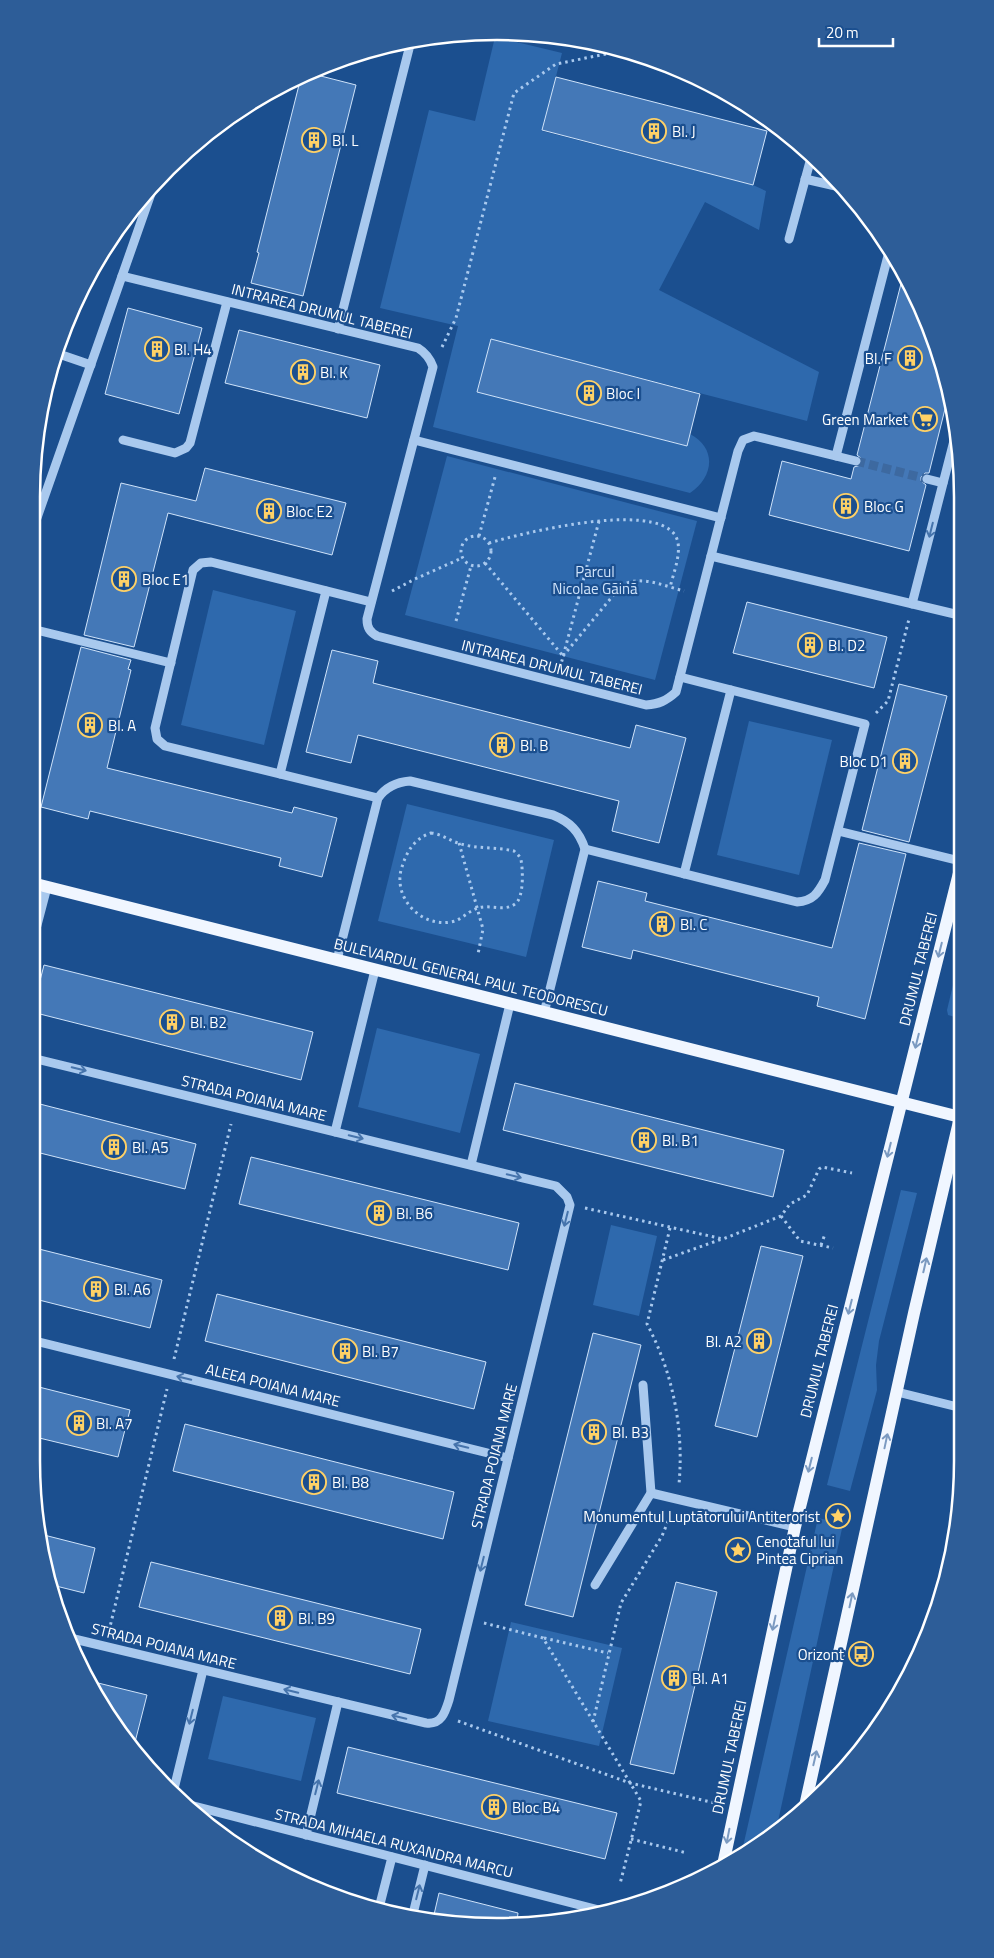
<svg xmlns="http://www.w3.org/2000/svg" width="994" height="1958" viewBox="0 0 994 1958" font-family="'Titillium Web',sans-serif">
<rect width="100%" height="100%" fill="#1b4f8f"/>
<g fill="#2e69ad">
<path d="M495,37l67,16 -20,78 211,54 13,6 -7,39 -54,-28 -46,88 160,82 -12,49 -316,-82 -13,53 208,54 4,-12c27,14 24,43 0,59l-257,-66 25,-101 -78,-18 49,-198 46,11z"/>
<polygon points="447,456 697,521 655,680 405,615"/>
<polygon points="213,590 296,611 264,745 181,725"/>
<polygon points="749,721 832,740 799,875 717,855"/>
<polygon points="407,804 554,840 526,957 378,921"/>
<polygon points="960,956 960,1008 959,1014 955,1017 948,1015 947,1010"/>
<polygon points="377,1028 480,1054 460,1133 358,1107"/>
<polygon points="901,1190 917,1193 879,1341 876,1365 877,1390 850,1491 827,1485"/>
<polygon points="611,1225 657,1236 639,1316 593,1305"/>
<polygon points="818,1518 843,1524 777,1826 742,1851"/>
<polygon points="511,1622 622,1648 599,1746 488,1721"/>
<polygon points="223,1696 316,1718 301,1781 208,1759"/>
</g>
<g fill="#4478b7" stroke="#cfe3fa">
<polygon points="309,73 356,85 303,296 251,283 259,253 257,252 301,77"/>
<polygon points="556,77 767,131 753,185 542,130"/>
<polygon points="903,276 927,318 948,397 929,473 925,473 921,477 921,481 926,485 909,551 769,515 782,461 851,479 854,467 861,465 862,459 857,455"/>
<polygon points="128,308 202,328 179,414 105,394"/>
<polygon points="239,330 380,365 367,418 225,383"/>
<polygon points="491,339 700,394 687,446 477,392"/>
<polygon points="205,468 346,503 332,555 168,513 134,647 84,635 121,483 196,501"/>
<polygon points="747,602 887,637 874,688 733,653"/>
<polygon points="81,647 131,660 128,669 131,670 107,768 292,813 294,807 337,818 322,877 279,866 281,858 90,811 88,819 41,807"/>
<polygon points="332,650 378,661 373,683 630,748 636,725 686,738 659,843 612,831 619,801 358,735 351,763 306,752"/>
<polygon points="899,684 947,696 909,842 862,830"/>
<polygon points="859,843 906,854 865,1019 817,1006 819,997 633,950 631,959 582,947 598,881 647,893 645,901 832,948"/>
<polygon points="44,965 313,1032 301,1080 32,1012"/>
<polygon points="515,1083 784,1150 773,1197 503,1130"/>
<polygon points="32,1102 196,1144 185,1189 32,1151"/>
<polygon points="251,1157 519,1223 508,1270 239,1204"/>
<polygon points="761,1246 803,1256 757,1437 715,1426"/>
<polygon points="31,1247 162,1280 150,1328 31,1298"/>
<polygon points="217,1294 486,1362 474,1409 205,1341"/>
<polygon points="593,1333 641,1345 573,1617 525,1605"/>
<polygon points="31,1385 130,1410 118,1457 31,1436"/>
<polygon points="185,1424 454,1492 443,1539 173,1471"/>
<polygon points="44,1535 95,1548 84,1593 52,1585"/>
<polygon points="151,1562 421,1629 410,1674 139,1607"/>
<polygon points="676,1582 717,1592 674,1774 630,1764"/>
<polygon points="94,1682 147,1695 133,1750 128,1745"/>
<polygon points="348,1747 617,1813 605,1859 337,1793"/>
<polygon points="439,1893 518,1913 517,1921 433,1919"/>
</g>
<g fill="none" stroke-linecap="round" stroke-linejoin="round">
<polyline stroke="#3d69a0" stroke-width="9" stroke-dasharray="9 4.5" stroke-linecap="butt" points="856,461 927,479"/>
<g stroke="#a9c9ee" stroke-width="3" stroke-dasharray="2.5 4" stroke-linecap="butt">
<polyline points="442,347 456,318 514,93 556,64 626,50"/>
<circle cx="476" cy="551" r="15"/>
<polyline points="479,536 495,477"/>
<path d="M489,543c34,-10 162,-42 186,-8 9,14 -2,38 -5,53"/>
<polyline points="485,563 563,656"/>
<polyline points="392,591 415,579 462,558"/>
<polyline points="456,621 471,566"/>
<path d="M563,656l58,-70c18,-12 43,0 63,5"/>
<polyline points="560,668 599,521"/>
<polyline points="876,713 888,701 909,619"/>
<path d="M431,833c11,1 19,8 30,11 17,5 36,3 53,7 3,3 6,5 7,9 2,10 3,38 -6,44 -11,8 -25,0 -37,4 -10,3 -16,12 -27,14 -30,5 -57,-23 -50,-52 5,-17 12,-31 30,-37z"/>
<polyline points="459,843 483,929 478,954"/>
<polyline points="585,1208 723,1239 781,1216 790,1204 807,1195 819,1169 822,1167 852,1173"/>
<polyline points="781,1216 800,1241 833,1248"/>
<path d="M670,1228l-23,96c26,49 37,105 32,160"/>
<polyline points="821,1245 825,1234"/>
<polyline points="663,1260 722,1239"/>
<polyline points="174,1359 231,1124"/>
<polyline points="484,1623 543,1638 641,1801 620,1884"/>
<polyline points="109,1631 167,1389"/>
<polyline points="544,1638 608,1653"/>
<polyline points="458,1721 630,1783 719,1804"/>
<polyline points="593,1722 621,1603 662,1536 671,1514"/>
<polyline points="631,1839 687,1853"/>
</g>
<g stroke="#a9c9ee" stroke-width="9">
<polyline points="805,179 840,187"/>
<polyline points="789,239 811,158"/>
<path d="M122,276l296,72c8,5 12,10 15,19l-66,252c0,9 3,13 10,17l269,69c13,-1 20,-4 30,-13l62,-241 5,-11 11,-4 102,25"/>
<polyline points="338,329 411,41"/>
<polyline points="56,353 91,365"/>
<polyline points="123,440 175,453 186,448 190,443 227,302"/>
<polyline points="414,440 721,518"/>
<polyline points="836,456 889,252"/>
<polyline points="927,479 943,483"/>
<polyline points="32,532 154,185"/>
<polyline points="711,556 959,615"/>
<polyline points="371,602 211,562 201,563 193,570 155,728 157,739 165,746 378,798"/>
<polyline points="912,604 957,429"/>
<polyline points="32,629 171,663"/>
<polyline points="280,774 326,591"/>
<polyline points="838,831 960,861"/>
<path d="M585,849l212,53c16,-1 21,-9 28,-22l40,-156 -185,-47"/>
<polyline points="684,874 731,690"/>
<polyline points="32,944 47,887"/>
<path d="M337,960l41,-162c8,-11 18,-16 32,-17l143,34c17,7 26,16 32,34l-41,164"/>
<path d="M32,1058l524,128 11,11 3,8 -121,495c-4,13 -8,25 -23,23l-356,-85"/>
<polyline points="335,1132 375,970"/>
<polyline points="471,1165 510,1004"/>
<polyline points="31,1340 508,1458"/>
<polyline points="897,1392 962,1408"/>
<polyline points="651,1493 795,1527"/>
<polyline points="595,1585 651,1493 643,1385"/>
<polyline points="173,1793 203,1670"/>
<polyline points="182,1803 599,1910"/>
<polyline points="306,1835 338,1702"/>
<polyline points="379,1908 392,1857"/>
<polyline points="412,1918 425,1865"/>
</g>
<g stroke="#f0f6ff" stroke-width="12">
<polyline points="32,883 960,1117"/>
<polyline points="805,1806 914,1313 961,1113"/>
<polyline points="723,1865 795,1527 960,869"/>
</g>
</g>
<defs><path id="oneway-shaft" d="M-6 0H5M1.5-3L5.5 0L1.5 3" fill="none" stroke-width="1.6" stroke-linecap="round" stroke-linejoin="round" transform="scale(1.25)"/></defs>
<g stroke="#4674ac">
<use href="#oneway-shaft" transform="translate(931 530) rotate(104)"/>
<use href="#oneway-shaft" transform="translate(79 1069) rotate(14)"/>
<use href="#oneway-shaft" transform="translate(356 1137) rotate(14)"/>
<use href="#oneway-shaft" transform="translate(514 1176) rotate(14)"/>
<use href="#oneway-shaft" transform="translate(566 1219) rotate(104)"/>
<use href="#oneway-shaft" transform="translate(184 1378) rotate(-166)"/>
<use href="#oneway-shaft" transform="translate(461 1446) rotate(-166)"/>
<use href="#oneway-shaft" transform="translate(482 1564) rotate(104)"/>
<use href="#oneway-shaft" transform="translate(291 1691) rotate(-166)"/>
<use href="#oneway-shaft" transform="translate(191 1717) rotate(104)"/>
<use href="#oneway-shaft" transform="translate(399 1717) rotate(-167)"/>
<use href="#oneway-shaft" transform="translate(317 1787) rotate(-76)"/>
<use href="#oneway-shaft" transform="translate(418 1892) rotate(-76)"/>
</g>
<g stroke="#7b9ac1">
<use href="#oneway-shaft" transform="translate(940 950) rotate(104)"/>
<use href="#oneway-shaft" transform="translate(917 1041) rotate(104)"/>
<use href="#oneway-shaft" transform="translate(889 1150) rotate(104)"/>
<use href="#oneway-shaft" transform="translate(925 1265) rotate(-77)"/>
<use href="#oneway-shaft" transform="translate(850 1307) rotate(104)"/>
<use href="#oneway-shaft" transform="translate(886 1441) rotate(-78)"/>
<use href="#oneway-shaft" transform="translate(810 1465) rotate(104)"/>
<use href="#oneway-shaft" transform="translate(851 1600) rotate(-78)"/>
<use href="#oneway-shaft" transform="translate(774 1623) rotate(102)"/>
<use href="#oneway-shaft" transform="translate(815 1758) rotate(-77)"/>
<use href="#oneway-shaft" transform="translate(728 1836) rotate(101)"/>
</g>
<defs>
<symbol id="building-ring" viewBox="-11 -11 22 22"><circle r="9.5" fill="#1b4f8f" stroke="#ffd166" stroke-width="1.5"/><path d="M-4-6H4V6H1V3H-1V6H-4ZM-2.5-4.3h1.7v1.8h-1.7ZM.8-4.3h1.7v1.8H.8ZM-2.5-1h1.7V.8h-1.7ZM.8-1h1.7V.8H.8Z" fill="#ffd166"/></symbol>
<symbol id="supermarket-ring" viewBox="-11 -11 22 22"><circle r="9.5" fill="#1b4f8f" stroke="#ffd166" stroke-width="1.5"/><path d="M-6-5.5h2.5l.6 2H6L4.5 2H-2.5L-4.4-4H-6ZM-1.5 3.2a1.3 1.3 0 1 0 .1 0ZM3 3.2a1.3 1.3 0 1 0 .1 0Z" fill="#ffd166"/></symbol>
<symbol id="sight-ring" viewBox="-11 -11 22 22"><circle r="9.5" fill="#1b4f8f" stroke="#ffd166" stroke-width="1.5"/><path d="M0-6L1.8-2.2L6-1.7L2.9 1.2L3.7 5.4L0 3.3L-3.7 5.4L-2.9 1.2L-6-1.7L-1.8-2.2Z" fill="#ffd166"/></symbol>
<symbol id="bus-ring" viewBox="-11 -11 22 22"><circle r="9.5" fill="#1b4f8f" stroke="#ffd166" stroke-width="1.5"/><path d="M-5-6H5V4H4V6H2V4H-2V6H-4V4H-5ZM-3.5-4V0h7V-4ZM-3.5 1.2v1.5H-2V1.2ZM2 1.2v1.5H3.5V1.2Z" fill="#ffd166"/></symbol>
</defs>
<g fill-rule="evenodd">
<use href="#building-ring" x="640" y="117" width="28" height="28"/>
<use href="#building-ring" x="300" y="126" width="28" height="28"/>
<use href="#building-ring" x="143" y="335" width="28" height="28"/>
<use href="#building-ring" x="896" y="344" width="28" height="28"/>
<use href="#building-ring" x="289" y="358" width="28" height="28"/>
<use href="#building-ring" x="575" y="379" width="28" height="28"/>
<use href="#supermarket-ring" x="911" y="405" width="28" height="28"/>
<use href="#building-ring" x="832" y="492" width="28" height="28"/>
<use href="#building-ring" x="255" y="497" width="28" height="28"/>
<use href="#building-ring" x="110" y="565" width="28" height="28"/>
<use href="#building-ring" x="796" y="631" width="28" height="28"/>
<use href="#building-ring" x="76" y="711" width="28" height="28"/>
<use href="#building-ring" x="488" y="731" width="28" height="28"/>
<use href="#building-ring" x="891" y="747" width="28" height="28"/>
<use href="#building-ring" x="648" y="910" width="28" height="28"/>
<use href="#building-ring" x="158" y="1008" width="28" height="28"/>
<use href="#building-ring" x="630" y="1126" width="28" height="28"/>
<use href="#building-ring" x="100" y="1133" width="28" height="28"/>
<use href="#building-ring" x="365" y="1199" width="28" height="28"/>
<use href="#building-ring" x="82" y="1275" width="28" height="28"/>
<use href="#building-ring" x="745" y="1327" width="28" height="28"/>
<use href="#building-ring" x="331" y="1337" width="28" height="28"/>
<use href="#building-ring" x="65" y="1409" width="28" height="28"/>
<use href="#building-ring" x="580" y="1418" width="28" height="28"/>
<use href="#building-ring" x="300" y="1468" width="28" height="28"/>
<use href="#sight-ring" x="824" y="1502" width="28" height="28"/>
<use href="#sight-ring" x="724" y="1536" width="28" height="28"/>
<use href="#building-ring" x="266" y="1604" width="28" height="28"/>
<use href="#bus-ring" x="847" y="1640" width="28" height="28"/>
<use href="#building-ring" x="660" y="1664" width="28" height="28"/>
<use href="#building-ring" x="480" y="1793" width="28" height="28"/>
</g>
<g text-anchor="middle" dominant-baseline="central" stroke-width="4.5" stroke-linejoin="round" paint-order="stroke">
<g font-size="15" fill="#fff" stroke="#1b4f8f" text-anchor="start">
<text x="672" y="131">Bl. J</text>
<text x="332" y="140">Bl. L</text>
<text x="174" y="349">Bl. H4</text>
<text x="892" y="358" text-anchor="end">Bl. F</text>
<text x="320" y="372">Bl. K</text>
<text x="606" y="393">Bloc I</text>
<text x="908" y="419" text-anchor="end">Green Market</text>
<text x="864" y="506">Bloc G</text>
<text x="286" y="511">Bloc E2</text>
<text x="142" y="579">Bloc E1</text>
<text x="828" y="645">Bl. D2</text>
<text x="108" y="725">Bl. A</text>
<text x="520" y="745">Bl. B</text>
<text x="888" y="761" text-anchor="end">Bloc D1</text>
<text x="680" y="924">Bl. C</text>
<text x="190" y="1022">Bl. B2</text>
<text x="662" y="1140">Bl. B1</text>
<text x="132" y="1147">Bl. A5</text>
<text x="396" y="1213">Bl. B6</text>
<text x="114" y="1289">Bl. A6</text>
<text x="742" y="1341" text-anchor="end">Bl. A2</text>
<text x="362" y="1351">Bl. B7</text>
<text x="96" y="1423">Bl. A7</text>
<text x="612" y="1432">Bl. B3</text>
<text x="332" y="1482">Bl. B8</text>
<text x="820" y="1516" text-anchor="end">Monumentul Luptătorului Antiterorist</text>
<text x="756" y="1541">Cenotaful lui<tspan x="756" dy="17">Pintea Ciprian</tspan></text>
<text x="298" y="1618">Bl. B9</text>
<text x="844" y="1654" text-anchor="end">Orizont</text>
<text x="692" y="1678">Bl. A1</text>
<text x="512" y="1807">Bloc B4</text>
</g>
<g font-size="15" fill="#fff" stroke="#1b4f8f">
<text transform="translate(322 311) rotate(14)">INTRAREA DRUMUL TABEREI</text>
<text transform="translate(552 667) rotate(14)">INTRAREA DRUMUL TABEREI</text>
<text transform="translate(918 969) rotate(-76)">DRUMUL TABEREI</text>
<text transform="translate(471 977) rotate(14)">BULEVARDUL GENERAL PAUL TEODORESCU</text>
<text transform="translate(254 1098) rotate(14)">STRADA POIANA MARE</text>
<text transform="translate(819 1361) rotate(-76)">DRUMUL TABEREI</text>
<text transform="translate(273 1385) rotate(14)">ALEEA POIANA MARE</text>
<text transform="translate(494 1456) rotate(-76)">STRADA POIANA MARE</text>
<text transform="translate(164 1646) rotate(14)">STRADA POIANA MARE</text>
<text transform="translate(729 1757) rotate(-78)">DRUMUL TABEREI</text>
<text transform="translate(394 1843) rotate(14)">STRADA MIHAELA RUXANDRA MARCU</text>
</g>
<g font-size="15" fill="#cfe3fa" stroke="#1b4f8f">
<text x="595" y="571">Parcul<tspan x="595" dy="17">Nicolae Găină</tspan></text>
</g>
</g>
<path d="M0 0H994V1958H0ZM497 40H497A457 457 0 0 1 954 497V1461A457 457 0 0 1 497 1918H497A457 457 0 0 1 40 1461V497A457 457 0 0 1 497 40Z" fill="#2d5d98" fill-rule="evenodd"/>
<path fill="none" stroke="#fff" stroke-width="2.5" d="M497 40H497A457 457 0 0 1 954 497V1461A457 457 0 0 1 497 1918H497A457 457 0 0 1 40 1461V497A457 457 0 0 1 497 40Z"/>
<path d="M819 38v8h74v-8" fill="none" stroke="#ffffff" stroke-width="2.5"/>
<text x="826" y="38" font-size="15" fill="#ffffff" stroke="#1b4f8f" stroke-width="4" paint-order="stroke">20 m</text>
</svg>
